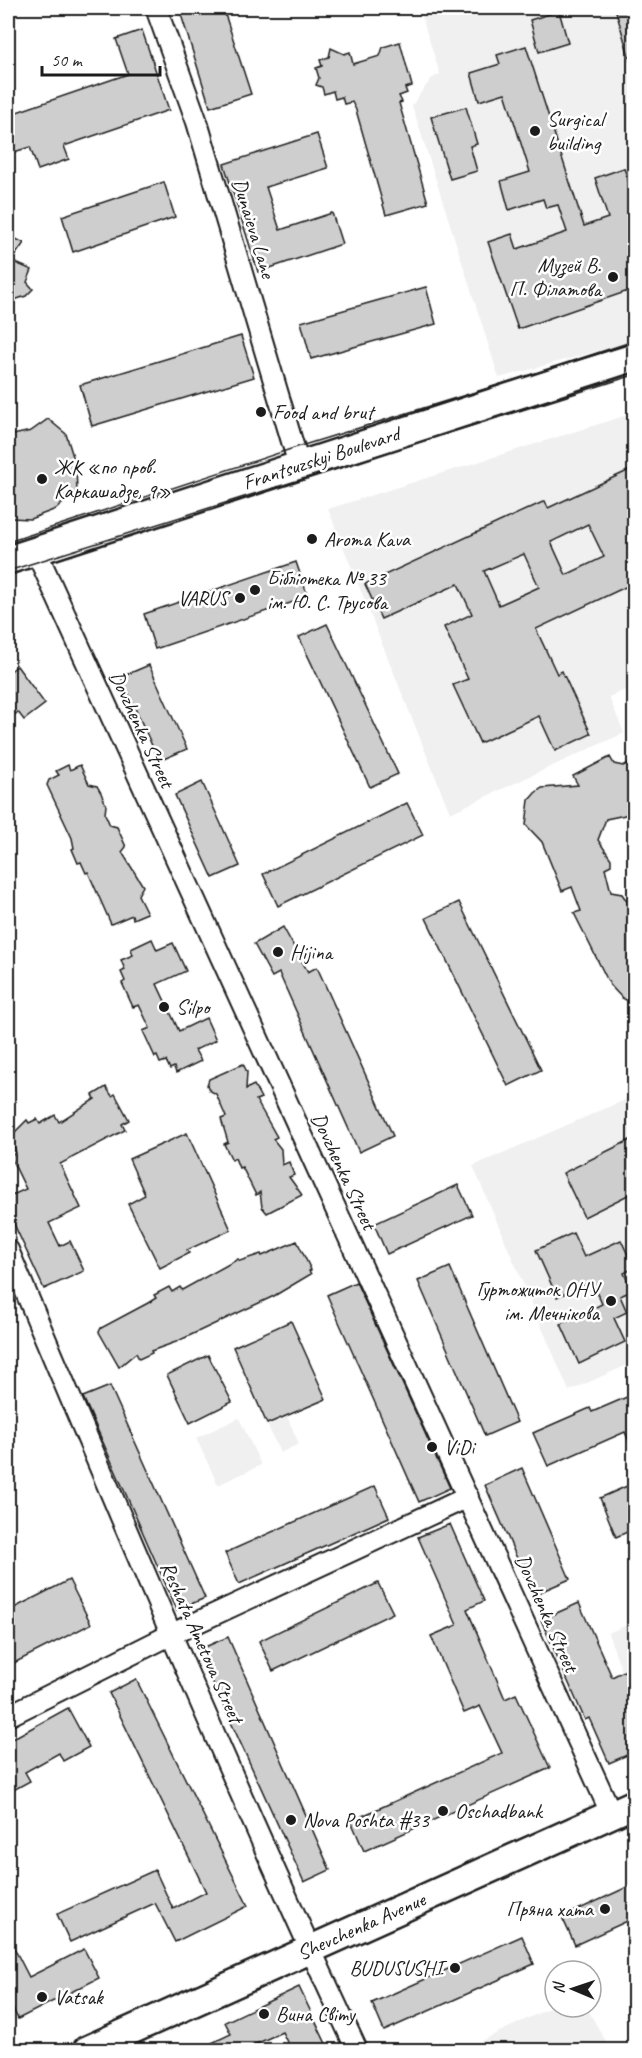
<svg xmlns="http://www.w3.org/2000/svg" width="642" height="2058" viewBox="0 0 642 2058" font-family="Caveat,sans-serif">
<rect width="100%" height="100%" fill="#fff"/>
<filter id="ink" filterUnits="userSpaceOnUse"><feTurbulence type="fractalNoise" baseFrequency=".0167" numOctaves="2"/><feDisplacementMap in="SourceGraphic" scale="12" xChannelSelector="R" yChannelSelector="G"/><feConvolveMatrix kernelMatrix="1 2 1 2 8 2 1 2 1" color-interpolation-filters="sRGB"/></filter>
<g filter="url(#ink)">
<g fill="#f0f0f0">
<polygon points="419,8 634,8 634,341 499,378 412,105 431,79 440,74"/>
<polygon points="634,413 634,686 609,697 624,733 450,813 328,509"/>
<polygon points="634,1096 634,1362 569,1391 473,1166"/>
<polygon points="287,1416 299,1444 280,1453 267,1424"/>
<polygon points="239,1418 261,1465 218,1485 196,1438"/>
<polygon points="634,1622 634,1705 608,1633"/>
<polygon points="555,2005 555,2007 586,2007 611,2050 463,2050"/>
</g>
<g fill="#cecece" stroke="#1c1c1c" stroke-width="1.5" fill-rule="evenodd">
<polygon points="179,8 223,8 251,94 210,107"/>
<polygon points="615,8 634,8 634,63 631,63"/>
<polygon points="559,11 568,43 539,52 530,20"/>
<polygon points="142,30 169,110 64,146 69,159 38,170 30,147 8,154 8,115 128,74 116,39"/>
<polygon points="400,42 412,86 405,88 407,93 399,96 402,102 399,103 428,203 386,215 356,110 352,102 344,104 342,97 335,99 333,91 324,94 322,87 316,85 319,78 316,68 322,66 320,60 329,57 331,48 344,54 350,52 353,64 380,56 383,47"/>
<polygon points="526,46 584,226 608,218 595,178 624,168 634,199 634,289 518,329 488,242 512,234 517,249 567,232 558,205 546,208 543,199 509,210 501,181 530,172 505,93 479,101 471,73 500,64 497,55"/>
<polygon points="466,107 477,144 470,146 477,171 450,179 431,117"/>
<polygon points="317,134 328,168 266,187 280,230 332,213 342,244 258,272 224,164"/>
<polygon points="164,182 175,217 73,252 62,216"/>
<polygon points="8,235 24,243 11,261 32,270 27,282 33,289 26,296 8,302"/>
<polygon points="426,287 436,324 311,359 301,322"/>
<polygon points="241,336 254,377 92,426 80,385"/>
<polygon points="48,419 66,434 76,466 77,491 56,509 30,519 11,518 8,509 8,436 31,431"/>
<path d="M634,468v115l-98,46 21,45 5,-3 29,63 -36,17 -16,-35 -59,27 -27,-58 15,-6 -24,-52 28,-13 -14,-30 -77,35 -16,-35 180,-83 3,7zM588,524l16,33 -38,18 -15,-33zM524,554l15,33 -40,18 -15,-34z"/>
<polygon points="296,562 308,597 155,649 144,614"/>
<polygon points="327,624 398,774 370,787 299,637"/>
<polygon points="149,665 187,749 159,761 121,677"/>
<polygon points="17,666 45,704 24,720 18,712 8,720 8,673"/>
<polygon points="610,757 614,764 623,766 629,763 629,775 634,784 634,808 625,815 606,819 598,840 611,859 611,865 605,868 611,892 622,894 633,910 634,1004 622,998 610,985 574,913 581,911 572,887 562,891 542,842 526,825 529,800 535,793 542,788 578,785 573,776"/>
<polygon points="68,765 70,770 80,765 89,784 97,786 101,793 106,805 105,814 110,825 117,827 126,847 122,852 143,886 138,895 147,913 133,919 132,915 111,924 88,872 86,873 81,862 78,863 72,849 74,848 72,838 47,785 49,780 59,775 56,771"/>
<polygon points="202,782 240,866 213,878 175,795"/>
<polygon points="407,803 423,835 278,906 263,874"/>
<polygon points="459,902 541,1070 508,1086 426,918"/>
<polygon points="283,927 308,972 317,967 393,1136 359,1152 279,973 272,977 254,944"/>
<polygon points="152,939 157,950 173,943 186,971 157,984 179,1031 206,1018 216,1040 195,1050 201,1061 176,1073 174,1067 170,1069 166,1061 160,1063 157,1056 155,1057 143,1031 150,1028 139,1005 133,1007 122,983 125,981 121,972 125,970 121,960 133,955 131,949"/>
<polygon points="243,1064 247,1072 246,1089 254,1085 261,1098 256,1100 277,1137 273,1139 281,1149 282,1165 289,1162 294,1175 289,1177 302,1195 267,1213 262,1207 260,1192 256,1195 242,1167 239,1168 235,1158 232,1160 224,1144 228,1142 221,1119 226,1117 216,1094 209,1090 207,1085 209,1079"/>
<polygon points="106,1087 112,1096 115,1094 129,1120 122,1124 125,1130 60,1164 81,1208 49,1223 60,1246 70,1241 84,1271 44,1289 8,1211 8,1197 26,1189 10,1156 16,1153 11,1136 27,1120 29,1123 37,1119 40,1124 55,1115 59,1122 95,1099 93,1095"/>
<polygon points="187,1133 231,1230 187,1250 189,1253 160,1268 128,1204 145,1195 129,1159"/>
<polygon points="634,1138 634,1192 584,1217 563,1173"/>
<polygon points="458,1185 472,1215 387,1254 374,1224"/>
<polygon points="573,1233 584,1257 621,1240 634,1268 624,1273 632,1291 620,1296 627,1312 614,1318 625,1342 579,1364 561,1324 602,1304 592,1281 557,1297 536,1250"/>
<polygon points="297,1241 311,1270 309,1271 311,1274 274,1296 176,1342 151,1351 152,1353 139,1359 136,1353 119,1367 99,1332 101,1328 148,1303 156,1298 154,1295 169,1287 172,1292 180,1287 182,1290 238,1259 240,1261 261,1254 262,1256"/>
<polygon points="450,1267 517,1422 485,1436 418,1281"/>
<polygon points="356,1282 450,1488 419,1502 327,1295"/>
<polygon points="291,1321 326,1399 267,1424 233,1347"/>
<polygon points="208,1355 232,1402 190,1423 167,1375"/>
<polygon points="110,1386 205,1598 177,1610 83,1397"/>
<polygon points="634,1394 634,1453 625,1432 548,1466 533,1433 590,1408 592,1412"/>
<polygon points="522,1468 570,1579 533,1595 485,1485"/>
<polygon points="634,1483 634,1529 616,1537 600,1498"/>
<polygon points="375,1486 389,1517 239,1584 225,1553"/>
<polygon points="450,1524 484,1601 467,1609 505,1699 516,1694 550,1768 364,1851 351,1821 502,1753 480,1706 464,1713 431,1636 457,1625 418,1537"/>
<polygon points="69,1580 91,1624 8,1666 8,1611"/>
<polygon points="378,1583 393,1613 273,1671 259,1641"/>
<polygon points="579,1603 612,1677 634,1666 634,1752 609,1763 589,1718 585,1720 541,1620"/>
<polygon points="228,1637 330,1870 304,1882 198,1650"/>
<polygon points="136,1679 248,1906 175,1942 155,1903 70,1942 57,1914 155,1870 173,1909 206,1892 109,1693"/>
<polygon points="68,1708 89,1747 63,1761 59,1753 25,1772 30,1781 8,1793 8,1741"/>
<polygon points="634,1884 634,1918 575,1945 562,1917"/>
<polygon points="8,1936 29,1977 84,1949 99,1978 18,2019 8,1999"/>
<polygon points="522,1936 534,1964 384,2031 372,2003"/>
<polygon points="299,1987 329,2050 291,2050 282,2032 243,2050 197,2050 231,2034 225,2022"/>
</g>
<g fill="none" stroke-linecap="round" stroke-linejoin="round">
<defs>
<g id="street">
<polyline points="156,8 197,122 299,465"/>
<polyline points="35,549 611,1813"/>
<path d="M8,1250c113,268 226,537 349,800"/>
<polyline points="8,1716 172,1634 468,1497"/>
</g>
<g id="secondary">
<polyline points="8,560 634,357"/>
<polyline points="87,2050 634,1804"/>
</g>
</defs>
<use href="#street" stroke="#1c1c1c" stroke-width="24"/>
<use href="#secondary" stroke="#1c1c1c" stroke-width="32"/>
<use href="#street" stroke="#fff" stroke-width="20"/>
<use href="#secondary" stroke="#fff" stroke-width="27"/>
<g stroke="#1c1c1c" stroke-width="1.5">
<polyline points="8,542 294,448 634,343"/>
<polyline points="8,571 634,375"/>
</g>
</g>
</g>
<g fill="#1c1c1c" stroke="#fff" stroke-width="2">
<circle cx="535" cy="131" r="6"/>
<circle cx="613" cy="277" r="6"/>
<circle cx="261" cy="412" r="6"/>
<circle cx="42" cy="479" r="6"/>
<circle cx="312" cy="539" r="6"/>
<circle cx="255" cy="590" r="6"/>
<circle cx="240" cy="598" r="6"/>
<circle cx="278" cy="952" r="6"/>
<circle cx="164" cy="1007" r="6"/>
<circle cx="611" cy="1301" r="6"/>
<circle cx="432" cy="1447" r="6"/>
<circle cx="443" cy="1811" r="6"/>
<circle cx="291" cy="1820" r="6"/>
<circle cx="605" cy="1909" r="6"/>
<circle cx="455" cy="1968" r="6"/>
<circle cx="42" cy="1997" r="6"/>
<circle cx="264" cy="2014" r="6"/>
</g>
<g text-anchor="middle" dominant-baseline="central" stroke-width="5" stroke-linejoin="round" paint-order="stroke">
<g font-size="21" fill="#1c1c1c" stroke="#fff" text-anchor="start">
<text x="547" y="119">Surgical<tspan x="547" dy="24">building</tspan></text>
<text x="601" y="265" text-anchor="end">Музей В.<tspan x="601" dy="24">П. Філатова</tspan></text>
<text x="273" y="412">Food and brut</text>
<text x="54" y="467">ЖК «по пров.<tspan x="54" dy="24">Каркашадзе, 9»</tspan></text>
<text x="324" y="539">Aroma Kava</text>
<text x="267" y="578">Бібліотека № 33<tspan x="267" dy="24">ім. Ю. С. Трусова</tspan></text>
<text x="228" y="598" text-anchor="end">VARUS</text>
<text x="290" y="952">Hijina</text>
<text x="176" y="1007">Silpo</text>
<text x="599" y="1289" text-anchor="end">Гуртожиток ОНУ<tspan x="599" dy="24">ім. Мечнікова</tspan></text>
<text x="444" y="1447">ViDi</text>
<text x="455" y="1811">Oschadbank</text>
<text x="303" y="1820">Nova Poshta #33</text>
<text x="593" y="1909" text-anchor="end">Пряна хата</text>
<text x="443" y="1968" text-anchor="end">BUDUSUSHI</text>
<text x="54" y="1997">Vatsak</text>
<text x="276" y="2014">Вина Світу</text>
</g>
<g font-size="21" fill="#1c1c1c" stroke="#fff">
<text transform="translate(254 228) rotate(73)">Dunaieva Lane</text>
<text transform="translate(321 458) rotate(-18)">Frantsuzskyi Boulevard</text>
<text transform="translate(142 729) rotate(65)">Dovzhenka Street</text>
<text transform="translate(344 1171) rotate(65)">Dovzhenka Street</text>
<text transform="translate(547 1613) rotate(66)">Dovzhenka Street</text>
<text transform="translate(202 1642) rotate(66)">Reshata Ametova Street</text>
<text transform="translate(361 1926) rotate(-24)">Shevchenka Avenue</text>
</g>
</g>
<rect width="642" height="2058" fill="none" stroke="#fff" stroke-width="30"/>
<rect x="15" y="15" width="612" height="2028" fill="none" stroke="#1c1c1c" stroke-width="2" filter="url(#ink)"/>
<g transform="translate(573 1989) rotate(272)"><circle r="28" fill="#ffffff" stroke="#a4a4a4" stroke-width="1.5"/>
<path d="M0-4.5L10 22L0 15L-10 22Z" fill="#1c1c1c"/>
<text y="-9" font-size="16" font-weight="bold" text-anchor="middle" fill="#1c1c1c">N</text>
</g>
<path d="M42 66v9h118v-9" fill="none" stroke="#1c1c1c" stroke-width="3"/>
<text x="51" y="66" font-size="18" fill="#1c1c1c" stroke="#ffffff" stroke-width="4.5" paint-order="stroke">50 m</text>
</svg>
